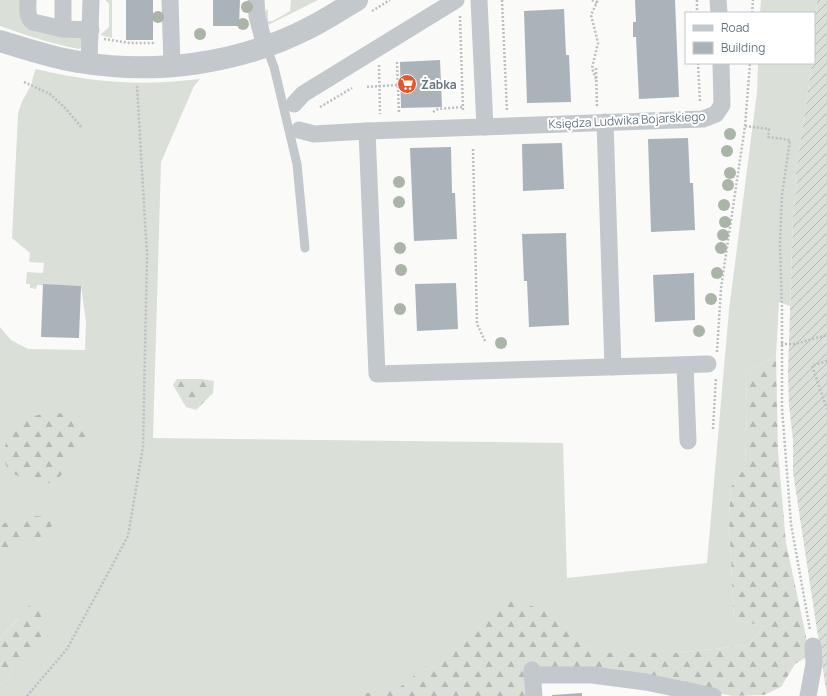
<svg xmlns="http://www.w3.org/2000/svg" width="827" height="696" viewBox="0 0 827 696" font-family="Manrope,sans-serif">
<defs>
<pattern id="forest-firs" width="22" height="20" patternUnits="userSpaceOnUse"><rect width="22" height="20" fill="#dadfd7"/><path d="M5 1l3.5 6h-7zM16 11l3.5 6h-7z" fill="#b4b9b4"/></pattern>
<pattern id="garden-furrows" width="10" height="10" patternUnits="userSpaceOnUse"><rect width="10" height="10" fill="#dadfd7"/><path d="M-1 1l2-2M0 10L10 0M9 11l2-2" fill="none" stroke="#b4b9b4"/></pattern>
</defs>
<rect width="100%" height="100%" fill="#fafaf8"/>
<g fill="#dadfd7">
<path d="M0,0h24v17l59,20v8l-4,4c-27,-5 -53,-14 -79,-23z"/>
<polygon points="105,0 112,0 112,38 100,35 109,27 109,4"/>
<polygon points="291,0 318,0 266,26 264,12 268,9 268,21 273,21 290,11"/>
<polygon points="761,0 817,0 814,37 814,13 760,13"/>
<path d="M758,63h54l-17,116h2l-4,39 -3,88 -11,-4 -3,54 -30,17 1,34 -2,60 -14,20 -2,32 5,101 30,6 -16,19 -70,8h-80l-20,-11 -163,54h-415v-10l11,-10 7,-58 -18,21v-312l11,13 17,9 57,1 1,-28 -5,-36 -44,-1 -1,4 -6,-1v-4h-4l1,-12 16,1 1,-10 -15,-1 1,-9 -18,-15 6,-123c2,-12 8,-20 13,-30 2,-6 2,-11 5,-16 58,14 104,17 164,10l-6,7 -33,76 -8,276 410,5 4,135 140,-15 22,-253 28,-218z"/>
</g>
<g fill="url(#forest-firs)">
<polygon points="776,356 778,451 786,543 810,655 795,664 781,687 764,695 733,696 647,679 535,671 530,696 351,696 400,687 512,597 573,625 578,642 598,653 678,653 748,645 764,626 734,620 729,519 731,487 745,467 747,407 746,373"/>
<polygon points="177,379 201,379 214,381 213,393 196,410 186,407 173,385"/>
<path d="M53,412l27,5 8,7c5,21 -7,21 -18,35 -3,4 -4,9 -7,14 -2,3 -10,9 -14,10 -7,2 -15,-1 -21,-3 -18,-6 -27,-14 -23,-33 1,-5 3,-13 6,-17 11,-12 28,-16 42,-18z"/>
<polygon points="35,516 46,517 54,523 45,535 6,549 0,554 0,526 13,518"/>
<polygon points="30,605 43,608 47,620 40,640 26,662 0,686 0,639"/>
</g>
<polygon fill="url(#garden-furrows)" points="817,0 827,0 827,696 793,472 793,440 789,405 788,373 793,218 797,179 795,179 812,63 814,63 814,37"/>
<g fill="#aab3b9">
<rect x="126" y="0" width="27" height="40"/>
<polygon points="213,0 240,0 239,26 213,26"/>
<polygon points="635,0 675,0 679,97 639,99 636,37 633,37 633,22 636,22"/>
<polygon points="564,9 566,55 569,55 571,102 527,103 524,11"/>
<polygon points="440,60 442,107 401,108 400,62"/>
<polygon points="688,138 690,183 693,183 695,230 651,232 648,139"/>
<polygon points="562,143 564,189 523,191 522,144"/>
<polygon points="451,147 452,193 455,193 457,239 414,241 410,148"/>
<polygon points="566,233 569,325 529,327 527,281 524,281 522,234"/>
<polygon points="694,273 695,320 655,322 653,275"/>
<polygon points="456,283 458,329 417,331 415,284"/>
<polygon points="43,284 81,286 79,338 41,337"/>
<polygon points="582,693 582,696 552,696 552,695"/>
</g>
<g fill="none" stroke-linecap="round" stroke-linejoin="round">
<g stroke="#bbbfc2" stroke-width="2.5" stroke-dasharray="2 2" stroke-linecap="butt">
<polyline points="502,0 507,111"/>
<polyline points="592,0 597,3"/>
<polyline points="697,0 697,13"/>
<polyline points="372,11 390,0"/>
<polyline points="752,13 753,0"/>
<polyline points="460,16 463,111"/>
<polyline points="104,39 130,43 155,43"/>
<polyline points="397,62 399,114"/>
<polyline points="698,63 700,102"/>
<polyline points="379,65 380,114"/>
<polyline points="596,68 597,108"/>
<polyline points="596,79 592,68 598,43 591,15 598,0"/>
<polyline points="24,82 50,94 65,108 82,128"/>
<polyline points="367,87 398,85"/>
<polyline points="320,107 352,88"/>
<polyline points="433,112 438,109 463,107"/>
<polyline points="745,126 769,129 768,137 790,140 782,195 780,243 782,310 782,408 791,524 810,630"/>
<polyline points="473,149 477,324 485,341"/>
<polyline points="781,344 795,344 827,335"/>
<polyline points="717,352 721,288 745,126 750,63"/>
<polyline points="827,361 812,366 827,409"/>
<polyline points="713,429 716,377"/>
<polyline points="27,696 67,649 128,536 143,447 147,255 137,86"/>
</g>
<polyline stroke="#c3c8cc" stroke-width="9" points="266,46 274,67 297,164 305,248"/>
<g stroke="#c3c8cc" stroke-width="17">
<path d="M28,0c0,8 -2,17 5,22l30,7 28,1"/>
<polyline points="170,0 172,66"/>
<polyline points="256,0 257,16 265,46"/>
<polyline points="479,0 485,127"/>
<polyline points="718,0 719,13"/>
<polyline points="63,29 63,0"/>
<polyline points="89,63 91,0"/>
<polyline points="294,104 303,94 456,0"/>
<polyline points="605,122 613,367"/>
<polyline points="299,130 314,134 367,131 703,119 716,114 722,105 721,63"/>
<polyline points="367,131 377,374 708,364"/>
<polyline points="685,365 688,441"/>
<polyline points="532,670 534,696"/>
<polyline points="532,675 592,675 646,682 713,696"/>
<polyline points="808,696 814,664 813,646"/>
</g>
<path stroke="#c3c8cc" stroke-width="22" d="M0,41c26,8 52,17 79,21 76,13 159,2 228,-33 17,-8 33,-19 50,-29"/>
</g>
<g fill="#aab4a7">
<circle cx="247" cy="7" r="6"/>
<circle cx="158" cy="17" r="6"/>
<circle cx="243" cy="24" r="6"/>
<circle cx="200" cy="34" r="6"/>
<circle cx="730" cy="134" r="6"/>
<circle cx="727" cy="151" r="6"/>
<circle cx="730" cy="173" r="6"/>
<circle cx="399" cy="182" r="6"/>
<circle cx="728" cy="185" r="6"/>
<circle cx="399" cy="202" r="6"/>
<circle cx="724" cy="205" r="6"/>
<circle cx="725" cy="222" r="6"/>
<circle cx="723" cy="235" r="6"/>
<circle cx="400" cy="248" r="6"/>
<circle cx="721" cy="248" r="6"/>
<circle cx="401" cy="270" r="6"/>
<circle cx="717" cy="273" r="6"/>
<circle cx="711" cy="299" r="6"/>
<circle cx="400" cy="309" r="6"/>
<circle cx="699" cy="331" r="6"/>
<circle cx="501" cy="343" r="6"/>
</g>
<defs>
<symbol id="supermarket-disc" viewBox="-11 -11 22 22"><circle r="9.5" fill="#e4572e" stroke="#fff"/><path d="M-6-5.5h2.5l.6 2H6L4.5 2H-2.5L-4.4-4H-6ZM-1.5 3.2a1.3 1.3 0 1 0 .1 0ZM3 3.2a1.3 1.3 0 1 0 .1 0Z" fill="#fff"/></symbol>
</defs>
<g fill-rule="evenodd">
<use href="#supermarket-disc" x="396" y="73" width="22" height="22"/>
</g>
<g text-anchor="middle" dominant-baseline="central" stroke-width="4" stroke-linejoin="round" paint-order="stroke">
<g font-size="12" font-weight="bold" fill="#657683" stroke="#fff" text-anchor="start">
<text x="421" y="84">Żabka</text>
</g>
<g font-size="12" fill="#657683" stroke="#fff">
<text transform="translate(627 120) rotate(-3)">Księdza Ludwika Bojarskiego</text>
</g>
</g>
<rect x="685" y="12" width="130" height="52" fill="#ffffff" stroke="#c1c8cd"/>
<rect x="693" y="25" width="20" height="6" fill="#c3c8cc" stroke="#c1c8cd"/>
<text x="721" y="32" font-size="12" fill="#657683">Road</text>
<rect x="693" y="42" width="20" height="12" fill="#aab3b9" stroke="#c1c8cd"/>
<text x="721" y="52" font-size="12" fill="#657683">Building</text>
</svg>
